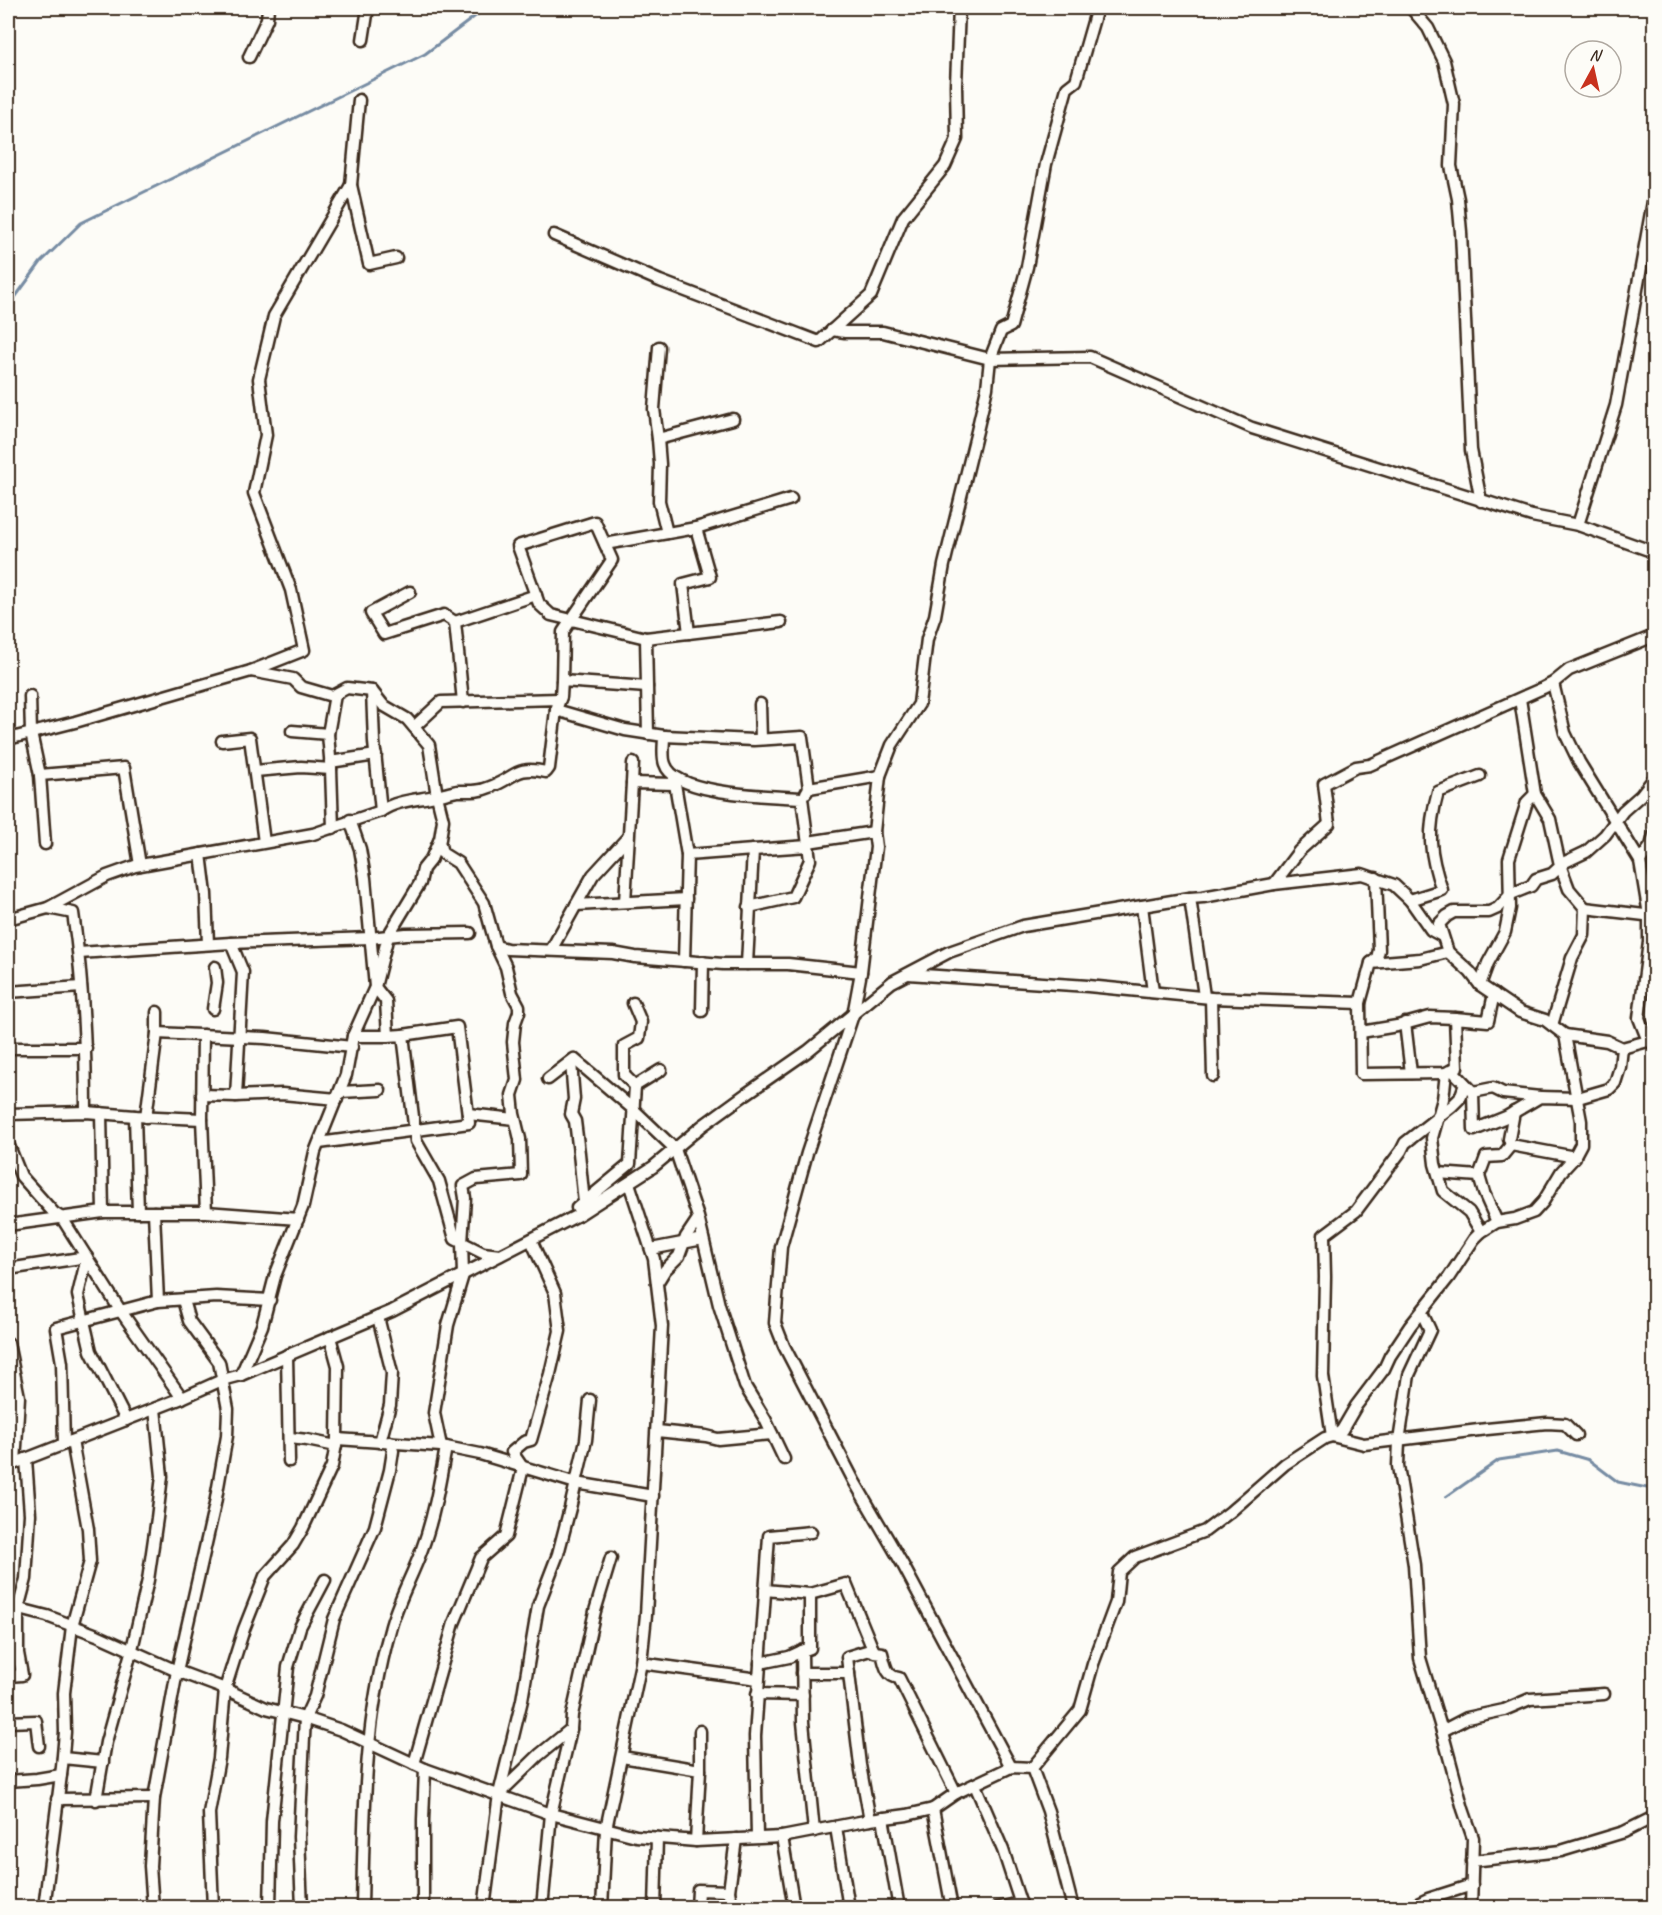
<svg xmlns="http://www.w3.org/2000/svg" width="1662" height="1915" viewBox="0 0 1662 1915" font-family="Caveat,sans-serif">
<rect width="100%" height="100%" fill="#fdfcf7"/>
<filter id="ink" filterUnits="userSpaceOnUse"><feTurbulence type="fractalNoise" baseFrequency=".0167" numOctaves="2"/><feDisplacementMap in="SourceGraphic" scale="12" xChannelSelector="R" yChannelSelector="G"/><feConvolveMatrix kernelMatrix="1 2 1 2 8 2 1 2 1" color-interpolation-filters="sRGB"/></filter>
<g filter="url(#ink)">
<g fill="none" stroke-linecap="round" stroke-linejoin="round">
<g stroke="#778ca3" stroke-width="3">
<polyline points="8,307 41,262 81,223 425,54 486,8"/>
<polyline points="1446,1497 1499,1460 1558,1451 1589,1460 1618,1482 1647,1488 1654,1487"/>
</g>
<defs>
<g id="minor">
<polyline points="1411,8 1428,28 1444,61 1454,104 1451,166 1458,199 1461,232 1471,450 1481,501"/>
<polyline points="363,40 368,8"/>
<polyline points="249,57 267,19 268,8"/>
<polyline points="359,100 351,185 369,264 396,258"/>
<polyline points="554,235 660,281 819,342 871,295 903,218 945,166 957,139 956,85 959,8"/>
<polyline points="832,330 845,332 883,332 990,359 1090,357 1252,428 1532,516 1578,525 1654,552"/>
<polyline points="658,439 654,409 659,347"/>
<polyline points="1578,525 1616,405 1654,196"/>
<polyline points="696,528 791,499"/>
<polyline points="667,533 659,501 660,464 658,439 733,419"/>
<polyline points="605,544 696,528 710,577 683,584 689,633"/>
<polyline points="410,592 371,613 384,634 444,615 455,622"/>
<polyline points="251,671 304,650 291,590 254,493 266,435 259,379 274,316 351,185"/>
<polyline points="562,681 563,632 612,560 595,522 518,546 539,604 551,615 646,638"/>
<polyline points="1553,683 1565,733 1579,762 1640,861"/>
<polyline points="372,691 374,742 381,811"/>
<polyline points="30,696 31,733 40,775 45,844"/>
<polyline points="560,699 561,697 562,681 647,687"/>
<polyline points="1520,699 1535,794 1550,819 1560,865 1569,889 1585,908 1584,935 1572,958 1552,1025"/>
<polyline points="463,702 455,622 536,595"/>
<polyline points="760,704 761,739"/>
<path d="M414,727l27,-25 119,-3 -4,11 69,20 39,6c0,8 -2,21 1,28 10,32 108,32 137,34l8,62 -17,37 -44,10"/>
<polyline points="292,731 328,734 331,769"/>
<polyline points="328,734 335,695"/>
<polyline points="648,734 646,638 781,622"/>
<polyline points="664,736 754,740 802,737 809,788"/>
<polyline points="8,739 75,722 251,671 293,679 301,687 332,696 347,688 372,691 383,705 407,719 429,745 437,796 443,820 440,839 431,859 423,869 420,883 388,936 375,987 386,1001 388,1036 403,1035 416,1141 439,1181 455,1239 483,1253 500,1255"/>
<polyline points="222,741 250,738 264,842"/>
<polyline points="330,762 376,755"/>
<polyline points="255,771 301,767 331,769 333,828"/>
<polyline points="40,775 124,768 140,865"/>
<polyline points="674,778 687,855"/>
<polyline points="632,783 633,763"/>
<polyline points="806,793 809,788 880,776"/>
<polyline points="874,832 880,776 892,745 919,704 927,639 935,616 944,565 977,431 987,388 990,359 1001,331 1011,326 1027,267 1046,164 1067,88 1076,81 1097,8"/>
<polyline points="628,837 593,875 576,905 686,899"/>
<polyline points="439,841 442,853 458,863 484,903 496,946 506,967 512,993 519,1006 519,1012 515,1023 513,1042 517,1080 512,1095 514,1114 520,1139 521,1175 476,1179 463,1186 465,1198 462,1243 463,1275 448,1325 434,1413 441,1446"/>
<polyline points="808,842 874,832 876,847 861,972 853,1015 807,1153 781,1247 775,1323 784,1346 854,1481 903,1565 1011,1767"/>
<polyline points="201,854 206,894 208,944"/>
<polyline points="1274,884 1299,851 1329,824 1324,784 1356,767 1370,765 1543,688 1553,683 1569,670 1654,636"/>
<polyline points="1190,898 1204,996"/>
<path d="M1410,900l32,-10c-13,-37 -15,-59 -4,-98l42,-16"/>
<polyline points="625,902 632,783 675,784"/>
<polyline points="1142,906 1153,992"/>
<path d="M48,908l25,5c10,66 13,132 13,199"/>
<polyline points="1585,908 1653,916"/>
<path d="M8,919l40,-11 59,-32 28,-10 178,-32 68,-23c16,-11 36,-11 54,-15 8,-1 15,-4 23,-5 11,0 21,1 32,-4 26,-9 24,-22 56,-15l3,-4 7,-58"/>
<polyline points="231,943 243,972 236,1096"/>
<polyline points="496,946 507,949 613,953 635,957 723,964 788,964 861,972"/>
<polyline points="551,950 576,905"/>
<polyline points="1448,952 1420,959 1371,963 1360,1003 1361,1074 1446,1073 1457,1067 1455,1018 1488,1021 1494,994"/>
<polyline points="79,953 231,943 370,938 406,934 470,933"/>
<polyline points="684,961 687,855 753,850"/>
<polyline points="1371,963 1377,958 1379,950 1376,878"/>
<polyline points="747,964 753,850 808,846"/>
<polyline points="908,974 1088,986 1211,998 1360,1003"/>
<polyline points="1480,985 1488,963 1505,932 1510,908 1509,859 1527,802 1535,794"/>
<polyline points="8,992 81,987"/>
<polyline points="1211,998 1213,1076"/>
<polyline points="213,1009 217,983 215,967"/>
<polyline points="702,1011 703,962"/>
<polyline points="1405,1023 1411,1073"/>
<polyline points="1361,1032 1397,1026 1430,1017 1455,1018"/>
<polyline points="157,1033 265,1038 352,1047"/>
<polyline points="203,1035 202,1119 206,1212"/>
<polyline points="1565,1035 1607,1041 1622,1048 1648,1041 1654,1044"/>
<polyline points="353,1036 388,1036"/>
<polyline points="1648,1041 1639,1018 1649,942 1649,915 1640,861 1651,846 1654,835"/>
<polyline points="8,1048 86,1048"/>
<polyline points="571,1062 574,1099 571,1114 575,1121 579,1153 584,1203"/>
<polyline points="1452,1070 1473,1092 1474,1130 1506,1117 1540,1097 1578,1098 1609,1089 1615,1083 1620,1067 1622,1048"/>
<polyline points="1446,1073 1443,1099 1432,1138 1435,1164 1443,1191 1469,1212 1481,1232"/>
<polyline points="548,1079 574,1059 633,1109 675,1149 698,1217 719,1305 745,1386 765,1419 784,1459"/>
<polyline points="1465,1084 1460,1098 1452,1106 1405,1143 1401,1151 1356,1211 1324,1235 1325,1277 1323,1376 1332,1436 1364,1444 1487,1429 1547,1423 1565,1424 1576,1435"/>
<polyline points="635,1086 661,1070"/>
<polyline points="340,1092 380,1090"/>
<polyline points="1473,1092 1493,1088 1503,1093 1540,1097"/>
<polyline points="202,1095 236,1096 282,1094 337,1099"/>
<polyline points="1514,1112 1509,1139 1511,1145 1575,1157"/>
<polyline points="101,1113 103,1212"/>
<polyline points="8,1114 86,1112 135,1116 202,1119"/>
<polyline points="468,1114 515,1119"/>
<polyline points="135,1116 138,1212"/>
<polyline points="146,1117 157,1033 157,1012"/>
<polyline points="319,1143 469,1123 457,1027 403,1035"/>
<polyline points="9,1146 21,1176 54,1213 62,1218 120,1310 182,1398"/>
<polyline points="1438,1173 1479,1176 1484,1193 1497,1222"/>
<polyline points="1479,1176 1486,1157 1502,1156 1511,1145"/>
<polyline points="577,1208 630,1164 635,1086 624,1075 624,1046 639,1038 641,1022 633,1003"/>
<polyline points="154,1212 158,1301"/>
<polyline points="8,1225 103,1212 206,1212 298,1219"/>
<polyline points="651,1249 703,1239"/>
<polyline points="8,1269 87,1257 78,1295 84,1321 91,1351 126,1420"/>
<polyline points="657,1283 665,1270 679,1256 686,1237 698,1219"/>
<polyline points="1422,1313 1430,1330 1409,1375 1399,1441 1398,1466 1414,1565 1420,1658 1442,1731"/>
<polyline points="378,1317 392,1373 390,1405 380,1442"/>
<polyline points="8,1343 19,1397 15,1463"/>
<polyline points="287,1355 289,1461"/>
<polyline points="241,1375 262,1326 275,1276 303,1206 315,1152 346,1075 353,1036 375,987 365,878 360,849 350,820"/>
<polyline points="657,1431 706,1436 718,1439 772,1434"/>
<polyline points="290,1438 307,1440 336,1446"/>
<polyline points="337,1439 441,1446 480,1454 576,1483 653,1496"/>
<polyline points="64,1444 62,1363 56,1328 158,1301 216,1297 270,1300"/>
<polyline points="8,1466 182,1398 222,1380 241,1375 392,1311 580,1214 653,1167 702,1126 746,1094 808,1051 892,982 949,952 1023,926 1190,898 1203,897 1274,884 1362,874 1394,885 1410,900 1431,930 1442,936"/>
<polyline points="765,1590 810,1594"/>
<polyline points="8,1606 47,1616 97,1635 177,1671 225,1689 266,1708 305,1718 341,1730 425,1769 551,1814 636,1836 696,1841 782,1837 870,1820 907,1815 933,1809 956,1793 1011,1767 1032,1768"/>
<polyline points="641,1663 758,1679"/>
<polyline points="760,1663 789,1657 802,1651"/>
<polyline points="802,1673 849,1673"/>
<polyline points="8,1676 22,1675 18,1653 18,1609 26,1579 30,1514 26,1459"/>
<polyline points="757,1694 803,1695"/>
<polyline points="8,1722 36,1721 39,1746"/>
<polyline points="700,1731 700,1770"/>
<polyline points="622,1757 700,1770 696,1841"/>
<polyline points="63,1758 103,1762"/>
<polyline points="414,1764 454,1623 481,1558 506,1536 523,1468 512,1452 524,1442 531,1440 550,1374 560,1331 555,1293 531,1240"/>
<polyline points="8,1781 37,1779 61,1775"/>
<polyline points="975,1785 1003,1850 1022,1908"/>
<polyline points="500,1793 539,1755 571,1729"/>
<polyline points="57,1799 154,1798"/>
<polyline points="96,1800 106,1742 132,1649 148,1580 157,1518 162,1476 155,1409"/>
<polyline points="933,1809 952,1908"/>
<polyline points="883,1818 899,1908"/>
<polyline points="870,1820 860,1765 847,1657 873,1649"/>
<polyline points="836,1827 849,1908"/>
<path d="M814,1831l-11,-109 -1,-71 8,-3v-54l36,-10 28,68 8,1c3,11 4,24 17,25l57,115"/>
<polyline points="757,1837 755,1736 769,1536 811,1532"/>
<polyline points="782,1837 794,1908"/>
<polyline points="1472,1861 1561,1851 1624,1832 1654,1817"/>
<polyline points="44,1908 62,1767 65,1732 64,1693 72,1626 90,1561 88,1529 72,1441"/>
<polyline points="153,1908 150,1866 154,1798 177,1671 215,1504 227,1436 228,1409 219,1362 189,1321 183,1300"/>
<polyline points="213,1908 209,1813 219,1758 225,1689 244,1629 265,1576 293,1545 303,1528 332,1466 337,1439 338,1366 330,1337"/>
<polyline points="270,1908 272,1821 288,1667 300,1627 325,1580"/>
<polyline points="302,1908 299,1837 305,1718 315,1696 334,1619 375,1527 390,1470 393,1451 390,1442"/>
<path d="M362,1908c2,-95 2,-186 28,-278 7,-28 22,-53 32,-81 12,-32 18,-68 24,-102"/>
<polyline points="423,1908 423,1820 425,1769"/>
<polyline points="484,1908 499,1794 522,1700 538,1606 558,1554 570,1508 586,1440 590,1400"/>
<polyline points="542,1908 551,1814 571,1729 572,1715 595,1611 611,1558"/>
<polyline points="602,1908 606,1829 641,1663 646,1615 662,1326 654,1259 629,1183"/>
<polyline points="655,1908 657,1838"/>
<polyline points="697,1908 698,1890 729,1891"/>
<polyline points="732,1908 729,1891 736,1839"/>
<polyline points="997,1908 1021,1903"/>
<polyline points="1073,1908 1048,1811 1032,1768 1080,1710 1093,1664 1116,1602 1119,1572 1135,1557 1205,1531 1230,1512 1285,1464 1325,1438 1336,1435 1342,1430 1356,1406 1384,1369 1390,1356 1410,1326 1449,1277 1474,1239 1481,1232 1497,1222 1515,1219 1534,1212 1543,1202 1561,1172 1573,1159 1581,1144 1581,1121 1565,1035 1545,1020 1520,1012 1480,985 1470,972 1448,952 1439,924 1447,916 1454,912 1489,912 1498,908 1511,894 1531,886 1536,879 1552,874 1565,862 1586,852 1605,835 1623,811 1641,795 1654,778"/>
<polyline points="1409,1908 1428,1899 1472,1885"/>
<polyline points="1471,1908 1473,1838 1463,1809 1442,1731 1467,1718 1504,1710 1530,1699 1604,1694"/>
</g>
</defs>
<use href="#minor" stroke="#3b2a1e" stroke-width="15"/>
<use href="#minor" stroke="#fdfcf7" stroke-width="10"/>
</g>
</g>
<rect width="1662" height="1915" fill="none" stroke="#fdfcf7" stroke-width="30"/>
<rect x="15" y="15" width="1632" height="1885" fill="none" stroke="#3b2a1e" stroke-width="2" filter="url(#ink)"/>
<g transform="translate(1593 69) rotate(8)"><circle r="28" fill="#fdfcf7" stroke="#afa8a0" stroke-width="1.5"/>
<path d="M0-4.5L10 22L0 15L-10 22Z" fill="#c8321e"/>
<text y="-9" font-size="16" font-weight="bold" text-anchor="middle" fill="#3b2a1e">N</text>
</g>
</svg>
